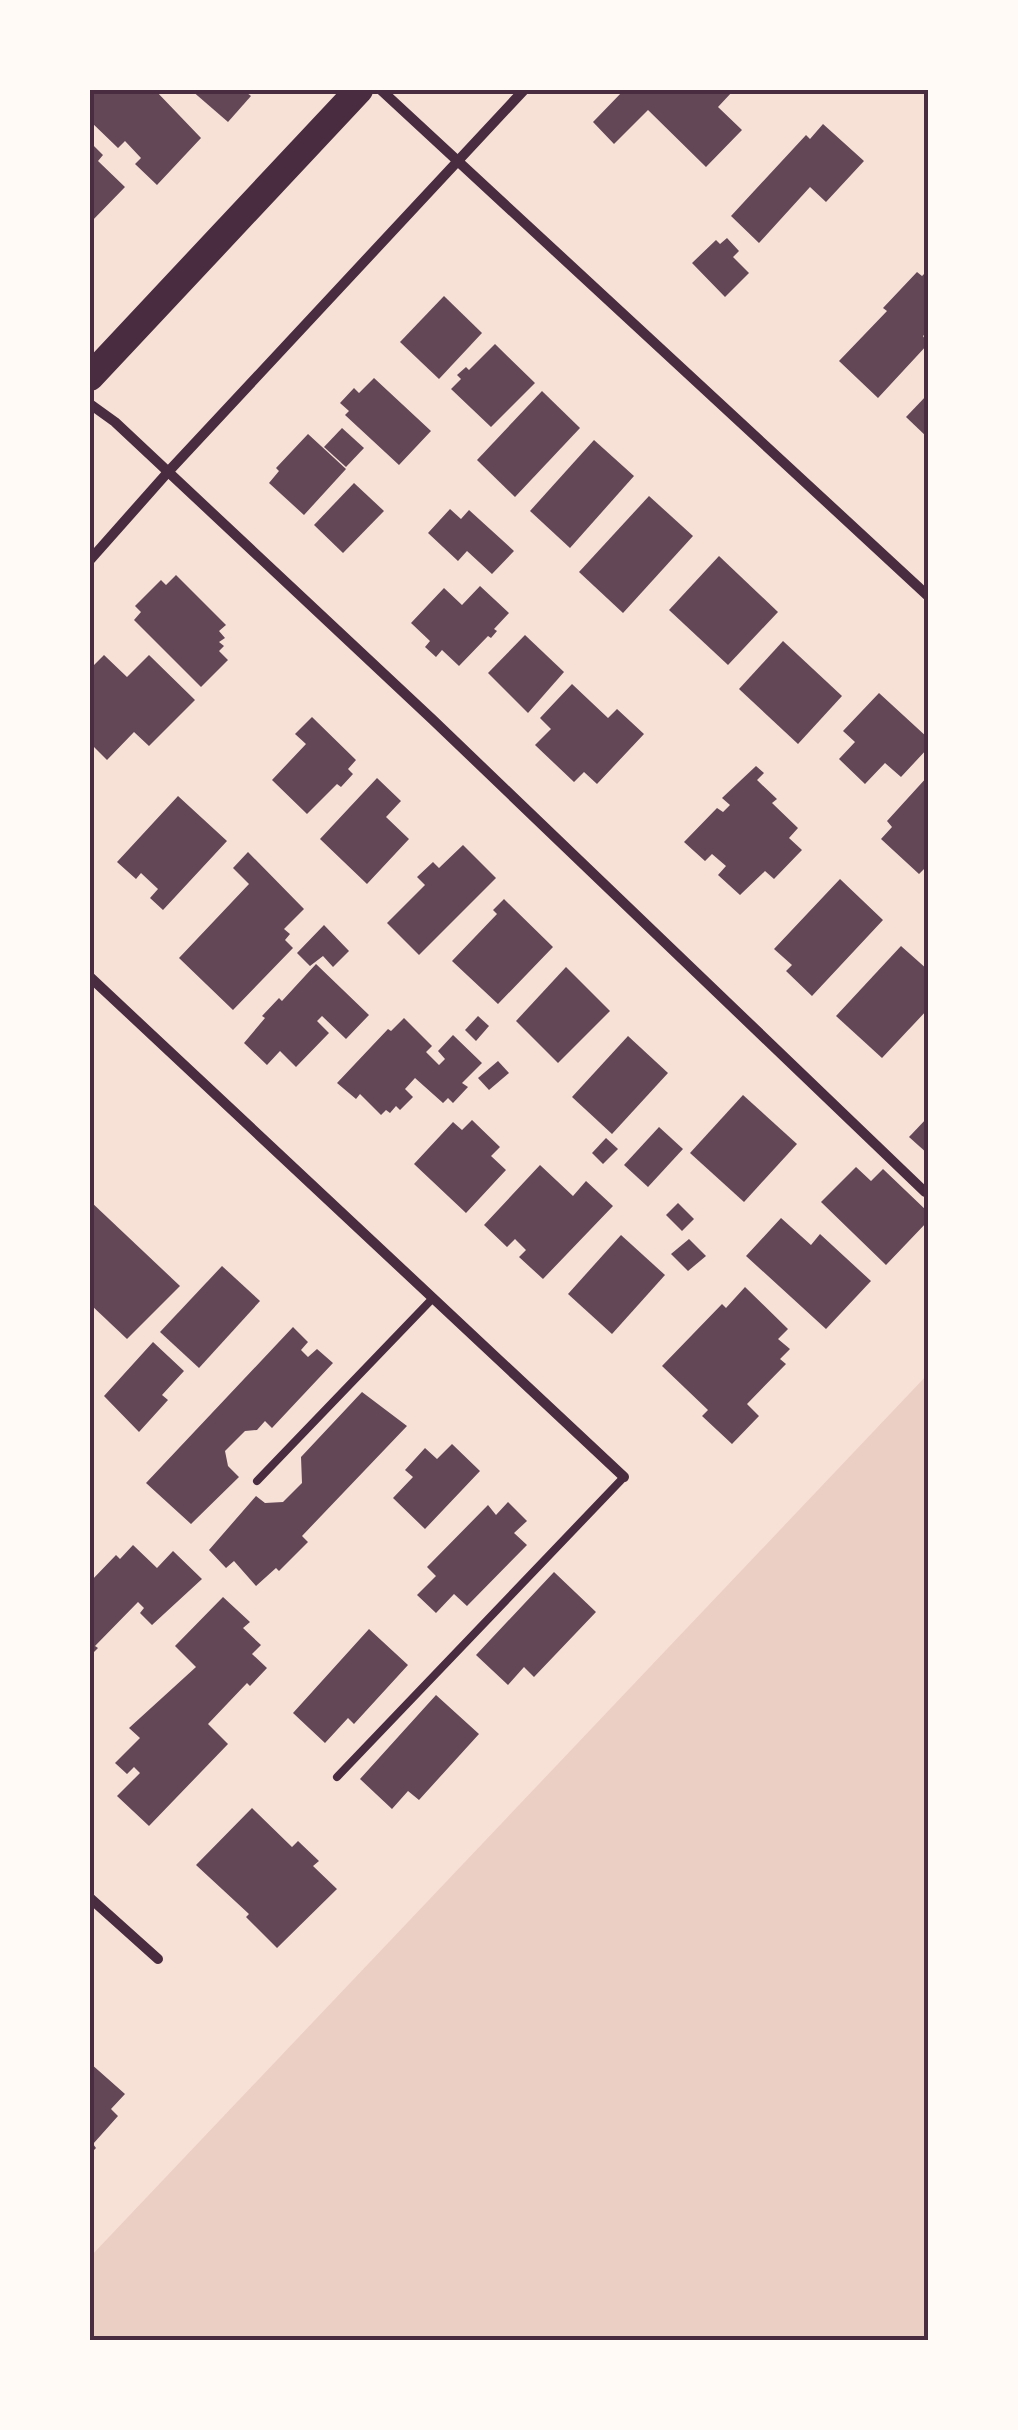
<svg xmlns="http://www.w3.org/2000/svg" width="1018" height="2430" viewBox="0 0 1018 2430" font-family="Karla,sans-serif">
<rect width="100%" height="100%" fill="#f7e1d7"/>
<polygon fill="#ebcfc5" points="928,1374 928,2340 90,2340 90,2257"/>
<g fill="#644757">
<polygon points="93,90 155,90 201,138 157,185 135,164 141,158 125,141 118,148 90,121"/>
<polygon points="191,90 243,90 251,96 228,122"/>
<polygon points="624,90 730,90 732,92 718,107 742,130 706,167 648,110 614,144 593,122"/>
<polygon points="823,124 864,161 826,202 810,187 759,243 731,216 806,135 810,139"/>
<polygon points="93,145 103,155 98,161 125,187 90,223 90,148"/>
<polygon points="727,238 739,251 733,257 749,273 725,297 692,263 716,240 720,244"/>
<polygon points="928,270 928,331 923,336 928,344 878,398 839,361 887,311 883,308 917,272 922,276"/>
<polygon points="444,296 482,333 439,379 400,342"/>
<polygon points="495,344 535,383 491,427 451,389 461,379 457,375 466,367 469,370"/>
<polygon points="374,378 431,431 399,465 345,415 349,411 340,403 354,388 359,393"/>
<polygon points="542,391 580,428 515,497 477,460"/>
<polygon points="928,394 928,438 906,417"/>
<polygon points="342,428 364,448 346,467 324,447"/>
<polygon points="308,434 346,469 304,515 269,483 279,471 276,468"/>
<polygon points="594,440 634,476 570,548 530,511"/>
<polygon points="354,483 384,511 343,553 314,525"/>
<polygon points="649,496 693,536 623,613 579,572"/>
<polygon points="450,509 461,519 469,510 514,551 492,574 467,551 458,561 428,533"/>
<polygon points="719,556 778,612 728,665 669,610"/>
<polygon points="176,575 226,625 219,631 225,638 219,642 224,646 219,651 228,660 201,687 134,620 141,612 135,606 161,580 166,585"/>
<polygon points="480,586 509,613 494,629 497,631 491,638 488,636 459,666 442,650 436,657 425,647 430,641 411,623 444,588 462,605"/>
<polygon points="525,635 564,672 528,713 488,673"/>
<polygon points="783,641 842,696 798,744 739,689"/>
<polygon points="104,655 127,677 149,655 195,700 149,746 134,732 107,760 90,743 90,669"/>
<polygon points="572,684 608,718 617,709 644,734 597,784 584,772 574,782 535,745 551,729 540,718"/>
<polygon points="879,693 928,738 928,748 901,777 885,763 865,784 839,759 855,742 843,731"/>
<polygon points="312,717 356,760 348,769 353,774 341,787 337,784 307,814 272,780 306,744 295,734"/>
<polygon points="756,766 764,773 757,780 777,799 772,803 798,828 789,838 802,850 774,879 765,871 740,895 718,875 726,866 712,854 705,861 684,842 717,808 723,812 730,805 722,798"/>
<polygon points="928,776 928,865 919,874 881,839 892,827 887,821"/>
<polygon points="377,778 401,801 386,817 409,839 367,884 320,839"/>
<polygon points="178,796 227,841 163,910 150,898 158,889 141,873 136,879 117,862"/>
<polygon points="463,845 496,878 419,955 387,923 425,885 417,877 433,862 439,868"/>
<polygon points="248,852 304,909 284,929 290,934 285,940 293,948 233,1010 179,958 249,884 233,868"/>
<polygon points="840,879 883,920 812,996 786,971 792,965 774,949"/>
<polygon points="504,899 553,947 498,1004 452,961 497,914 493,910"/>
<polygon points="324,925 349,951 333,967 323,956 310,966 297,953"/>
<polygon points="901,946 928,970 928,1009 882,1058 836,1016"/>
<polygon points="316,964 369,1015 346,1039 322,1016 317,1021 329,1033 296,1067 280,1051 267,1065 244,1043 265,1018 262,1016 279,998 282,1001"/>
<polygon points="566,967 610,1011 558,1063 516,1021"/>
<polygon points="478,1016 489,1026 476,1041 465,1030"/>
<polygon points="404,1018 432,1046 426,1052 439,1065 445,1059 438,1051 453,1035 482,1063 462,1083 468,1087 453,1103 448,1098 443,1103 415,1078 405,1089 413,1097 400,1110 396,1106 390,1113 386,1110 381,1115 360,1094 356,1099 337,1083 388,1029 391,1031"/>
<polygon points="628,1036 668,1073 612,1134 572,1097"/>
<polygon points="498,1061 509,1073 489,1090 478,1078"/>
<polygon points="743,1095 797,1144 744,1202 690,1153"/>
<polygon points="928,1117 928,1154 909,1137"/>
<polygon points="472,1120 500,1147 491,1156 506,1170 466,1213 414,1164 453,1122 462,1130"/>
<polygon points="659,1127 683,1149 648,1187 624,1165"/>
<polygon points="606,1138 618,1149 603,1164 592,1153"/>
<polygon points="540,1165 573,1196 586,1181 613,1206 543,1279 519,1257 526,1250 515,1239 507,1247 484,1225"/>
<polygon points="856,1167 871,1181 883,1169 928,1212 928,1221 886,1265 821,1202"/>
<polygon points="90,1201 180,1286 127,1339 90,1304"/>
<polygon points="678,1203 694,1219 682,1231 666,1215"/>
<polygon points="781,1218 811,1245 820,1234 871,1281 826,1329 746,1256"/>
<polygon points="621,1235 665,1275 612,1334 568,1294"/>
<polygon points="689,1239 706,1256 688,1271 671,1254"/>
<polygon points="222,1266 260,1301 199,1368 160,1332"/>
<polygon points="745,1287 788,1329 778,1339 790,1349 780,1359 786,1364 747,1404 759,1416 732,1444 702,1416 708,1410 662,1366 722,1304 726,1308"/>
<polygon points="293,1327 308,1342 301,1350 308,1357 317,1349 333,1363 272,1428 265,1421 257,1430 245,1431 225,1451 228,1466 239,1477 191,1524 146,1483"/>
<polygon points="153,1342 184,1371 162,1395 168,1400 139,1432 104,1396"/>
<polygon points="362,1392 407,1426 302,1536 308,1542 279,1571 276,1568 256,1586 234,1561 226,1568 209,1550 256,1496 265,1503 283,1502 302,1483 301,1457"/>
<polygon points="452,1444 480,1471 425,1529 393,1498 413,1477 405,1470 425,1448 437,1459"/>
<polygon points="508,1502 527,1521 514,1533 527,1545 467,1606 454,1594 436,1613 417,1595 436,1576 427,1567 488,1505 496,1515"/>
<polygon points="133,1545 157,1568 173,1551 202,1579 152,1625 140,1613 144,1608 138,1602 95,1646 98,1648 90,1656 90,1582 116,1555 120,1559"/>
<polygon points="554,1572 596,1612 534,1677 524,1667 508,1685 476,1655"/>
<polygon points="223,1597 250,1622 243,1628 261,1645 252,1654 267,1668 250,1686 247,1683 208,1724 228,1744 149,1826 117,1796 140,1773 134,1767 127,1774 115,1763 140,1738 129,1728 196,1667 175,1646"/>
<polygon points="369,1629 408,1665 354,1724 348,1718 325,1743 293,1713"/>
<polygon points="436,1695 479,1734 419,1800 408,1791 392,1809 360,1779"/>
<polygon points="252,1808 292,1847 298,1841 319,1861 313,1866 337,1889 277,1948 246,1917 249,1914 196,1865"/>
<polygon points="90,2063 125,2094 111,2109 118,2116 93,2144 96,2148 90,2154"/>
</g>
<g fill="none" stroke-linecap="round" stroke-linejoin="round">
<g stroke="#4a2c40" stroke-width="8">
<polyline points="257,1481 433,1298"/>
<polyline points="337,1777 624,1477"/>
</g>
<g stroke="#4a2c40" stroke-width="10">
<polyline points="381,90 928,596"/>
<polyline points="90,404 115,422 433,720 925,1192"/>
<polyline points="90,560 168,472 524,90"/>
<polyline points="90,977 624,1477"/>
<polyline points="90,1898 158,1959"/>
</g>
<polyline stroke="#4a2c40" stroke-width="28" points="90,377 359,90"/>
</g>
<rect width="1018" height="2430" fill="none" stroke="#fffaf5" stroke-width="185"/>
<rect x="92" y="92" width="834" height="2246" fill="none" stroke="#4a2c40" stroke-width="4"/>
</svg>
